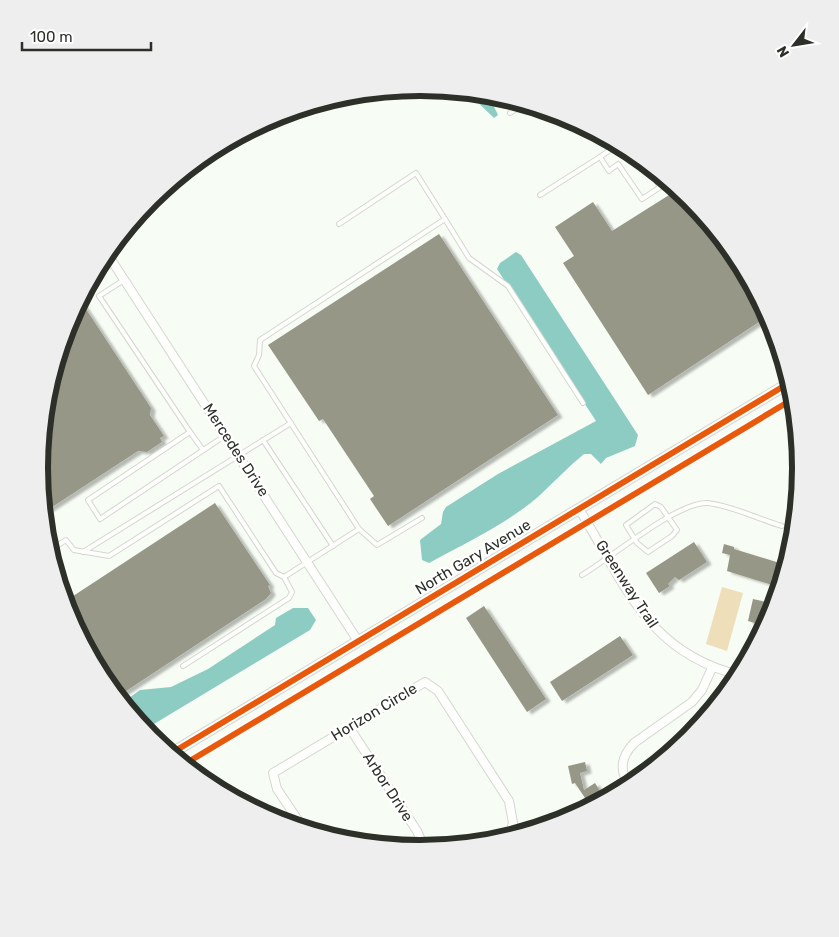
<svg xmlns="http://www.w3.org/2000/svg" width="839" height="937" viewBox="0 0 839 937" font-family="Rubik,sans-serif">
<defs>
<filter id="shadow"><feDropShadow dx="4.5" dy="2.5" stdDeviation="1" flood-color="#0004"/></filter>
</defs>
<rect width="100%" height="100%" fill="#f7fcf4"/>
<polygon fill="#eedeb9" points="722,587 743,593 727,651 706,644"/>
<g fill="#8dccc2">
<polygon points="467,92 488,94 498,115 494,118"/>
<path d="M516,252l5,3 117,180 -3,11 -29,12 -5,6 -10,-10h-7c-16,13 -30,28 -45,42 -32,28 -74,47 -110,67l-7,-3 -2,-20 21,-16 2,-12 3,-5 52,-33 98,-53 -99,-152 3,-6z"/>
<polygon points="293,608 308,608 316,620 310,630 144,730 122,703 140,690 171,687 208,669 275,625 276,618"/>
</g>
<g fill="#969787" filter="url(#shadow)">
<polygon points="677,190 689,199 736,257 768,316 648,395 563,263 574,256 555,227 593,202 612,231"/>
<polygon points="439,234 558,415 388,526 370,499 374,496 323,419 319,421 268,345"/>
<polygon points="80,300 151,408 150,415 164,436 160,438 162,442 147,452 138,451 43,513 39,468 46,394 68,323"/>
<polygon points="215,503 270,585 268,586 271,593 266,599 117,697 103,680 68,614 64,602"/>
<polygon points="694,542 707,562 679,580 675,577 668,584 670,586 659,593 646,573"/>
<polygon points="724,544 734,547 734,549 786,565 779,587 727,571 730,555 722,553"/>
<polygon points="753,599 774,604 765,626 748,621"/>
<polygon points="484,606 546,699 527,712 466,618"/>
<polygon points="620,636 633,655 562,701 550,682"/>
<polygon points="585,762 587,771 580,773 584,790 595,783 600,791 594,795 599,802 591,807 575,783 572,784 568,766"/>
</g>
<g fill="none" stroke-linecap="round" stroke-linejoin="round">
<defs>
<g id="service">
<polyline points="510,113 524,104"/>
<polyline points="617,145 600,157 609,171 618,164 642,199 668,182"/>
<polyline points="645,163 660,187"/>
<polyline points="540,195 600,157"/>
<polyline points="445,219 469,258 508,286 583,403"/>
<polyline points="102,259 112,261"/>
<polyline points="124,280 99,296 190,432 88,500 100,519 226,435"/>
<polyline points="190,432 203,450"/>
<polyline points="263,440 333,546"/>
<polygon points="655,504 661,507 677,530 672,536 648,552 637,543 626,525"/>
<polyline points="359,529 377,545 422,518"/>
<polyline points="49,551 66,540 74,550 109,556 219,486 276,573 284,577 359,529 254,366 259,355 260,340 445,219 416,173 339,224"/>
<polyline points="83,552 291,423"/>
<path d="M582,575c29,-17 96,-74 126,-72 25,3 50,16 74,23"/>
<polyline points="183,666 289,598 292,592 284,577"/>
</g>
<g id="minor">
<polyline points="112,261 358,641"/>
<path d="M579,509c46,74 67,143 160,166"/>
<polyline points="349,727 417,831 425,849"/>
<path d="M629,786c-10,-17 -8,-29 5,-43l58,-41 10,-12 10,-22"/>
<polyline points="304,829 277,789 273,773 425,682 438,691 509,801 513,823 509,837"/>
</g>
<polyline id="tertiary" points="170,754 789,383"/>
</defs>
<use href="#service" stroke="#d3d7d0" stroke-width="6"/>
<use href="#minor" stroke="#d3d7d0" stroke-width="10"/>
<use href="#tertiary" stroke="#d3d7d0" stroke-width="12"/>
<use href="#service" stroke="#fefffd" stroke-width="4"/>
<use href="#minor" stroke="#fefffd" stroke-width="8"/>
<use href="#tertiary" stroke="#fefffd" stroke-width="10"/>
<defs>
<g id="cycleway">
<polyline points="170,754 789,383"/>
<polyline points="183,765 793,399"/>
</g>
</defs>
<use href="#cycleway" stroke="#fff" stroke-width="9"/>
<use href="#cycleway" stroke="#e8590c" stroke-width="6"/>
</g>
<g text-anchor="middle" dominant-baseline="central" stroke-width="5" stroke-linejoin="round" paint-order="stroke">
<g font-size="15" fill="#2c3029" stroke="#fff">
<text transform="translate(236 450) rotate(57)">Mercedes Drive</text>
<text transform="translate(473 557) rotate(-31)">North Gary Avenue</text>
<text transform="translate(627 584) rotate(57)">Greenway Trail</text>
<text transform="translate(374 712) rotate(-31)">Horizon Circle</text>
<text transform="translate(388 787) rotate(57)">Arbor Drive</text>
</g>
</g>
<path d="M0 0H839V937H0ZM48 468a372 372 0 1 1 744 0a372 372 0 1 1-744 0Z" fill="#eee" fill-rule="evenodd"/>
<path fill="none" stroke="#2c3029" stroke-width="6" d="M48 468a372 372 0 1 1 744 0a372 372 0 1 1-744 0Z"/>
<g transform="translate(794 45) rotate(239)" stroke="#ffffff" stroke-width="4" paint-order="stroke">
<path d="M0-4L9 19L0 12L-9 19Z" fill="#2c3029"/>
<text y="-8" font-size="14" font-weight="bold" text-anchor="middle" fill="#2c3029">N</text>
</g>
<path d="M22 42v8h129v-8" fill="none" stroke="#2c3029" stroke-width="2.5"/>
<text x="30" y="42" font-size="15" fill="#2c3029" stroke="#ffffff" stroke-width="4" paint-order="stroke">100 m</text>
</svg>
